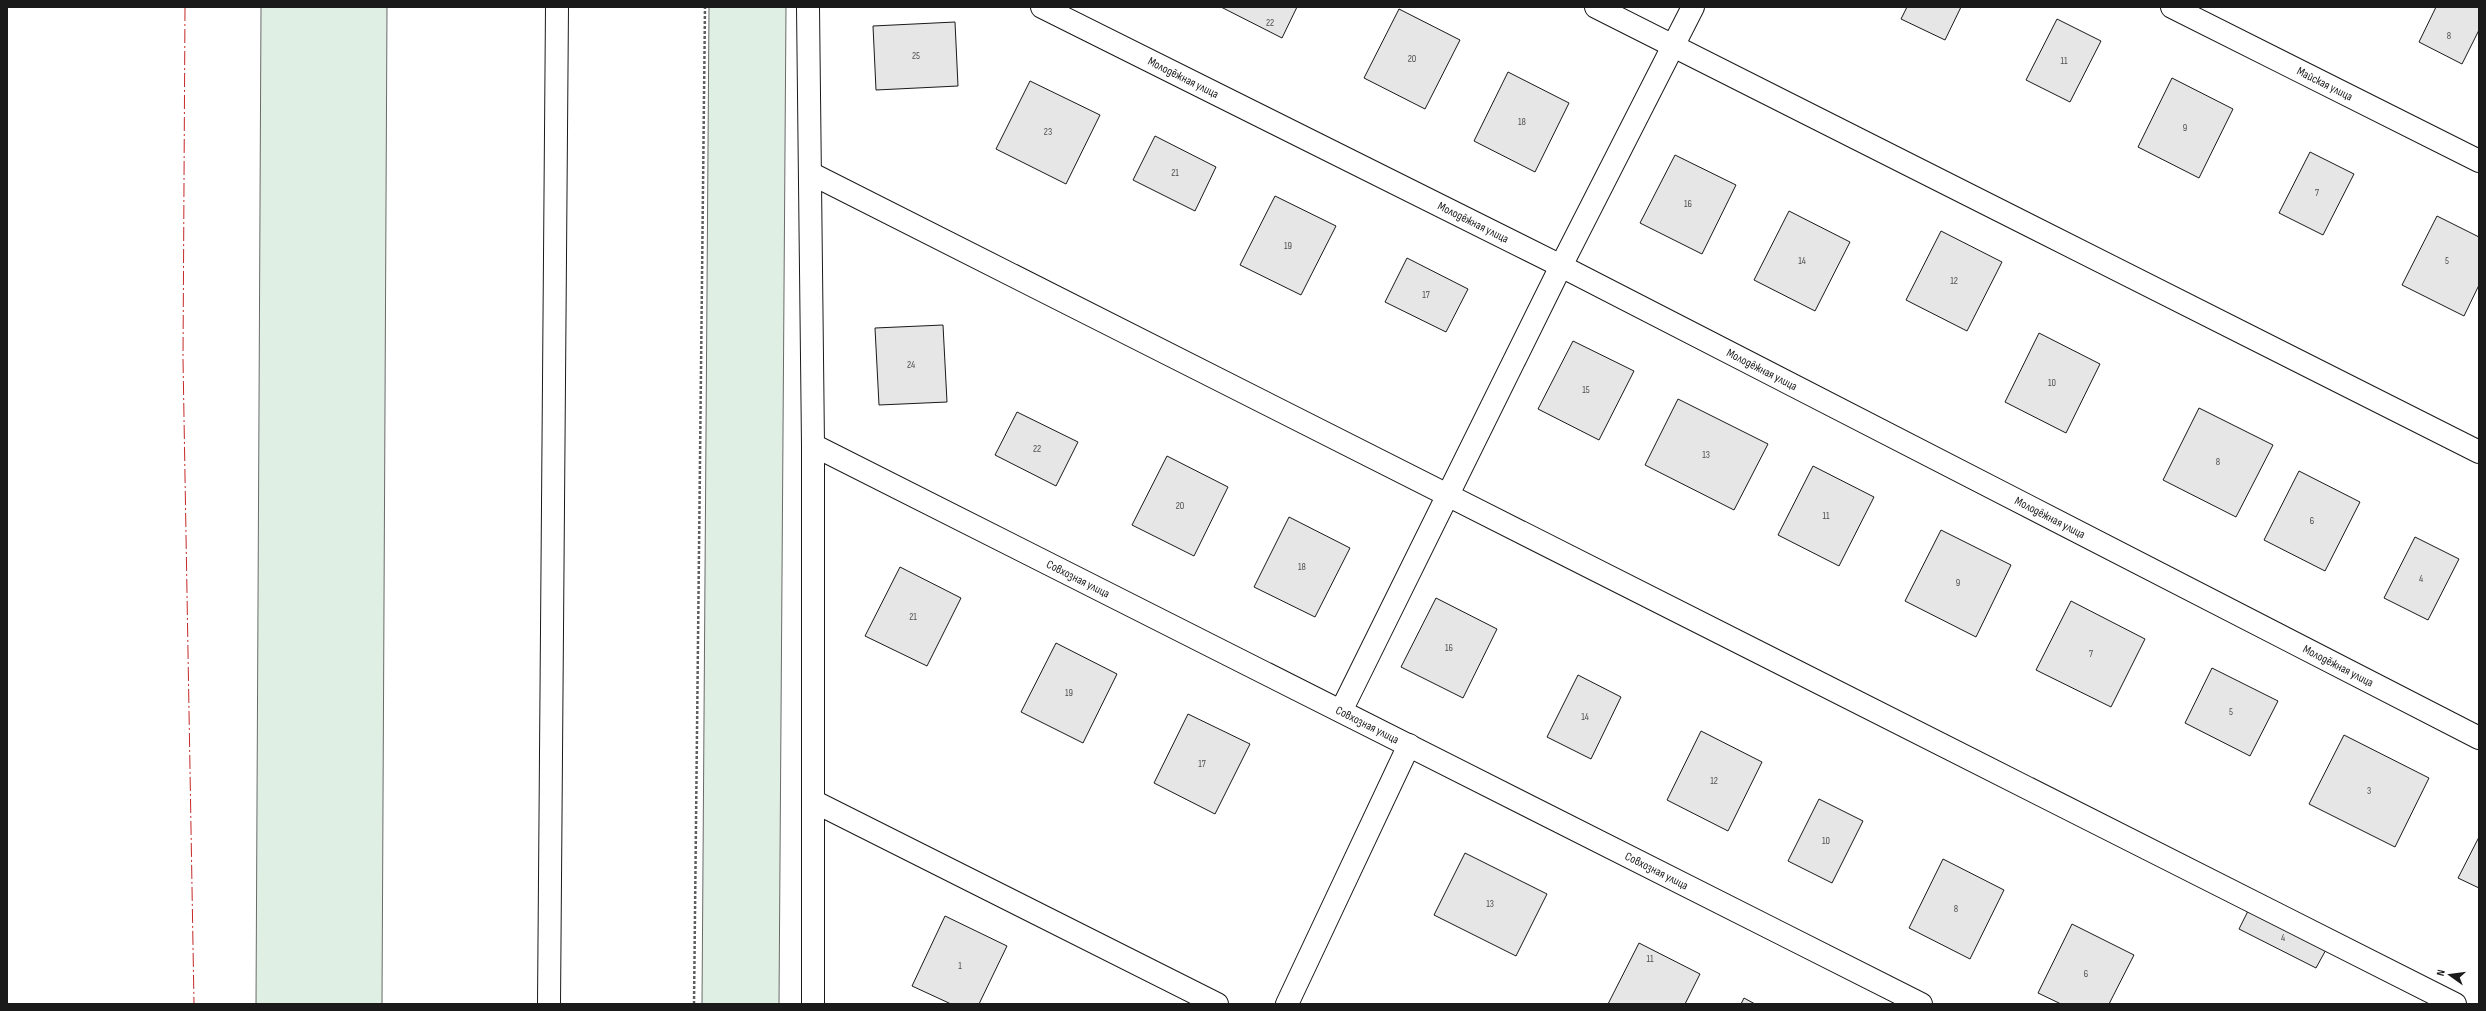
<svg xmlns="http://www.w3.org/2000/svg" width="2486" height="1011" viewBox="0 0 2486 1011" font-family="'Sofia Sans Condensed',sans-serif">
<rect width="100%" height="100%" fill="#fff"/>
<g fill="#e0efe3" stroke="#6a6a6a">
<polygon points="261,7 387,7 382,1004 256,1004"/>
<polygon points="709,7 786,7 779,1004 702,1004"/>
</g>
<g fill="#e6e6e6" stroke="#1a1a1a">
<polygon points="1221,7 1297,7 1282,38"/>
<polygon points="1907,7 1961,7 1945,40 1901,19"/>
<polygon points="2436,7 2479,7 2479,30 2462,64 2419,42"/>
<polygon points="1399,9 1460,40 1425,109 1364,78"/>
<polygon points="2057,19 2101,41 2070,102 2026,80"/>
<polygon points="955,22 958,86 876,90 873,26"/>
<polygon points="1508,72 1569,103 1535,172 1474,141"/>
<polygon points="2172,78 2233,109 2199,178 2138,147"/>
<polygon points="1030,81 1100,115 1066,184 996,149"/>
<polygon points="1155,136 1216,167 1195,211 1133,180"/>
<polygon points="2310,152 2354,174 2323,235 2279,213"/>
<polygon points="1675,155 1736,185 1702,254 1640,223"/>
<polygon points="1275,196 1336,226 1301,295 1240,265"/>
<polygon points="1789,211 1850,242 1815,311 1754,280"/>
<polygon points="2437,216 2479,237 2479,285 2464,316 2402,285"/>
<polygon points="1941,231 2002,262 1967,331 1906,300"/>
<polygon points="1407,258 1468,289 1446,332 1385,302"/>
<polygon points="943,325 947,402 879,405 875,328"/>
<polygon points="2039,333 2100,364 2066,433 2005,402"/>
<polygon points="1573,341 1634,371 1599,440 1538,409"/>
<polygon points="1678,399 1768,444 1734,510 1645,465"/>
<polygon points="2199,408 2273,445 2236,517 2163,480"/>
<polygon points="1017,412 1078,442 1056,486 995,455"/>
<polygon points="1167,456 1228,487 1194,556 1132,525"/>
<polygon points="1813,466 1874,497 1839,566 1778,535"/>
<polygon points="2299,471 2360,502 2325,571 2264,540"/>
<polygon points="1289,517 1350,548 1315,617 1254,587"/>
<polygon points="1941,530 2011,565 1976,637 1905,601"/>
<polygon points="2415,537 2459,559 2428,620 2384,598"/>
<polygon points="900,567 961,598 927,666 865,636"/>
<polygon points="1436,598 1497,629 1463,698 1401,667"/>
<polygon points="2071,601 2145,639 2111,707 2036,670"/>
<polygon points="1056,643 1117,674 1083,743 1021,712"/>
<polygon points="2212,668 2278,701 2250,756 2185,723"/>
<polygon points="1578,675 1621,697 1591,759 1547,737"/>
<polygon points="1188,714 1250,744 1215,814 1154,783"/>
<polygon points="1701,731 1762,762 1728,831 1667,800"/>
<polygon points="2344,735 2429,778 2395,847 2309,804"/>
<polygon points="1819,799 1863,821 1832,883 1788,861"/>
<polygon points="2479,837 2479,888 2458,878"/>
<polygon points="1465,853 1547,894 1516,956 1434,915"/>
<polygon points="1943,859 2004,890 1970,959 1909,928"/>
<polygon points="2250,907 2328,946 2316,968 2239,929"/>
<polygon points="945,916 1007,946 979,1004 951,1004 912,986"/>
<polygon points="2072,924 2134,955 2109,1004 2061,1004 2038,993"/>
<polygon points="1639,943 1700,974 1685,1004 1608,1004"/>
<polygon points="1744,998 1755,1004 1741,1004"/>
</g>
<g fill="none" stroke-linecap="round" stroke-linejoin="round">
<defs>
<g id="minor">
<polyline points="808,7 813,445 813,1004"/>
<path id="s1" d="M1042,7l519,259 918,472"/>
<polyline points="1596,7 2479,452"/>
<path id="s2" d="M2172,7l307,154"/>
<polyline points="810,173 2455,1004"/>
<path id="s3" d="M813,445l1108,559"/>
<polyline points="1341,711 1561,266 1693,7"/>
<polyline points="813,801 1217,1004"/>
<polyline points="549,1004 557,7"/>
<polyline points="1287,1004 1409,745"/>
</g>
</defs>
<use href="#minor" stroke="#1a1a1a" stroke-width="24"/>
<polyline stroke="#5f5f5f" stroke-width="2.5" stroke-dasharray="3 2" stroke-linecap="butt" points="694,1004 705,7"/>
<use href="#minor" stroke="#fff" stroke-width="22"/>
<polyline stroke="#c62828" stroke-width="1" stroke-dasharray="14 3 2 3" stroke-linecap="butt" points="185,7 183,359 194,1004"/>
</g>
<g text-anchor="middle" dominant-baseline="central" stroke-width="3" stroke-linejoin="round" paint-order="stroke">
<g font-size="10" fill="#4d4d4d">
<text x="1270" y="23">22</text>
<text x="2449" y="36">8</text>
<text x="916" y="56">25</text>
<text x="1412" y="59">20</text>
<text x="2064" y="61">11</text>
<text x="1522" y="122">18</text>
<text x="2185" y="128">9</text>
<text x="1048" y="132">23</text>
<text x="1175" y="173">21</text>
<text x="2317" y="193">7</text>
<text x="1688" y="204">16</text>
<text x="1288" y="246">19</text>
<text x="1802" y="261">14</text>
<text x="2447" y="261">5</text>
<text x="1954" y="281">12</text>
<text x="1426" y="295">17</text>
<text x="911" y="365">24</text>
<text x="2052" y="383">10</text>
<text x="1586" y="390">15</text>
<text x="1037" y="449">22</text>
<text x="1706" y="455">13</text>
<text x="2218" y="462">8</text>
<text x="1180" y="506">20</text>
<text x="1826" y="516">11</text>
<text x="2312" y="521">6</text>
<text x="1302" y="567">18</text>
<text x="2421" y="579">4</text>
<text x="1958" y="583">9</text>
<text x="913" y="617">21</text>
<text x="1449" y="648">16</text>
<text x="2091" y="654">7</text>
<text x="1069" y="693">19</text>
<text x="2231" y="712">5</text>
<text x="1585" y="717">14</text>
<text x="1202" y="764">17</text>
<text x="1714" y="781">12</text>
<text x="2369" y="791">3</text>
<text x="1826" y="841">10</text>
<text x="1490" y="904">13</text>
<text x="1956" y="909">8</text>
<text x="2283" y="938">4</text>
<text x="1650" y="959">11</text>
<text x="960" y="966">1</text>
<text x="2086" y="974">6</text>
</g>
<g font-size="12" fill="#1a1a1a" stroke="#fff">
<text stroke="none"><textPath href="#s1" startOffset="158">Молодёжная улица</textPath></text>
<text stroke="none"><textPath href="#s2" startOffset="171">Майская улица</textPath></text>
<text stroke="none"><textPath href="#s1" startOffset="482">Молодёжная улица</textPath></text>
<text stroke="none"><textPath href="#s1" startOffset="806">Молодёжная улица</textPath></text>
<text stroke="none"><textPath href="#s1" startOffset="1130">Молодёжная улица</textPath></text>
<text stroke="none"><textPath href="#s3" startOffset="297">Совхозная улица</textPath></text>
<text stroke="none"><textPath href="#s1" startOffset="1454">Молодёжная улица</textPath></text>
<text stroke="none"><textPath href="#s3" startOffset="621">Совхозная улица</textPath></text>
<text stroke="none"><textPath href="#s3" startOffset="945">Совхозная улица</textPath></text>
</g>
</g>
<rect width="2486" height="1011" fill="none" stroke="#1a1a1a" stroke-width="16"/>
<g transform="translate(2450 975) rotate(284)" stroke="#ffffff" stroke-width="3" paint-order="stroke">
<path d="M0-3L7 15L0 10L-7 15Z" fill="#1a1a1a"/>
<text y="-6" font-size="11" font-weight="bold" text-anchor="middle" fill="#1a1a1a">N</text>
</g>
</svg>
